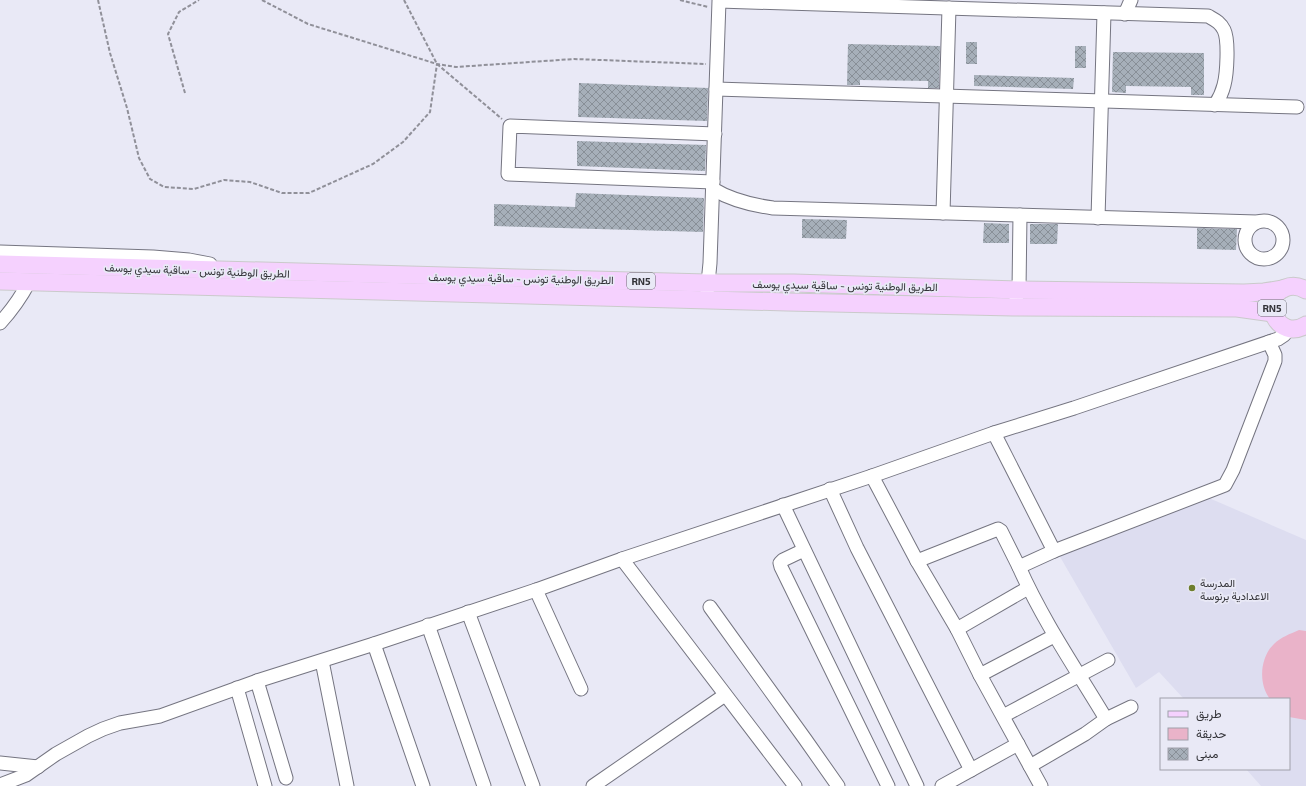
<svg xmlns="http://www.w3.org/2000/svg" width="1306" height="786" viewBox="0 0 1306 786" font-family="'Exo 2',Vazirmatn,sans-serif">
<defs>
<pattern id="building-cross-hatch" width="8" height="8" patternUnits="userSpaceOnUse"><rect width="8" height="8" fill="#a6afb9"/><path d="M0 0l8 8M0 8l8-8" fill="none" stroke="#888f97"/></pattern>
</defs>
<rect width="100%" height="100%" fill="#e9e9f6"/>
<polygon fill="#ddddf0" points="1209,498 1306,540 1306,786 1261,786 1246,769 1289,769 1289,699 1184,699 1159,672 1136,688 1059,555"/>
<path fill="#eab3c9" d="M1299,630l7,1v89l-17,-3v-18h-19c-12,-15 -10,-42 4,-55 7,-7 16,-10 25,-14z"/>
<g fill="url(#building-cross-hatch)">
<rect x="966" y="42" width="11" height="22"/>
<polygon points="848,44 940,46 939,88 928,88 928,81 860,80 860,85 847,85"/>
<rect x="1075" y="46" width="11" height="22"/>
<polygon points="1113,52 1204,53 1204,95 1191,95 1191,87 1126,86 1126,93 1112,92"/>
<polygon points="974,75 1074,78 1073,89 974,86"/>
<polygon points="579,83 708,88 707,121 578,117"/>
<polygon points="577,141 706,145 705,171 577,166"/>
<polygon points="576,193 704,198 703,232 494,226 494,204 575,207"/>
<polygon points="802,219 847,220 846,239 802,238"/>
<polygon points="984,223 1009,224 1009,243 983,243"/>
<polygon points="1030,224 1058,224 1057,244 1030,244"/>
<polygon points="1197,228 1237,229 1236,250 1197,249"/>
</g>
<g fill="none" stroke-linecap="round" stroke-linejoin="round">
<defs>
<g id="minor">
<polyline points="1125,14 1131,0"/>
<polyline points="716,89 1297,107"/>
<polyline points="713,182 508,174 510,126 715,134"/>
<path d="M713,189c18,11 38,16 60,19l484,14"/>
<polyline points="943,213 949,8"/>
<polyline points="1098,218 1104,13"/>
<circle cx="1264" cy="240" r="19"/>
<polyline points="0,252 153,257 189,260 210,264"/>
<path d="M707,293l3,-30 9,-262 489,15c7,4 12,6 16,14 5,10 3,44 0,55 -2,8 -5,14 -9,20"/>
<polyline points="1016,299 1019,290 1020,215"/>
<path d="M0,323c12,-13 21,-26 29,-41"/>
<polyline points="994,433 1054,551"/>
<polyline points="872,476 917,561 957,629 980,675 1041,786"/>
<polyline points="830,489 857,548 971,770"/>
<polyline points="783,505 917,786"/>
<polyline points="804,550 783,560 780,563 781,567 888,786"/>
<polyline points="622,559 795,786"/>
<polyline points="917,561 998,529 1001,531 1019,567"/>
<polyline points="536,590 581,689"/>
<polyline points="710,607 805,739 838,786"/>
<polyline points="468,612 533,786"/>
<polyline points="428,625 484,786"/>
<polyline points="957,629 1028,588"/>
<polyline points="374,644 423,786"/>
<polyline points="322,661 347,786"/>
<polyline points="980,675 1054,636"/>
<polyline points="257,681 286,778"/>
<polyline points="237,688 265,786"/>
<polyline points="1003,716 1108,660"/>
<path d="M1106,719c-30,-50 -63,-98 -87,-152l35,-16 171,-66 8,-15 42,-109v-6l-6,-13"/>
<polyline points="0,763 38,767"/>
<polyline points="1030,766 1085,734 1106,719 1131,707"/>
<polyline points="0,785 26,775 56,754 88,736 103,729 120,723 160,716 257,681 374,644 536,590 622,559 872,476 994,433 1074,408 1278,339 1284,335 1289,329"/>
<polyline points="593,786 725,695"/>
<polyline points="942,786 1018,744"/>
</g>
<g id="major">
<polyline points="0,264 707,283 794,283 1019,290 1244,293 1264,292 1283,289"/>
<polyline points="0,281 787,302 1013,307 1237,308 1273,313"/>
<path d="M1306,290c-7,-4 -14,-5 -21,-2 -27,11 -7,54 21,37"/>
</g>
</defs>
<use href="#minor" stroke="#757581" stroke-width="15"/>
<use href="#major" stroke="#cacacb" stroke-width="19"/>
<g stroke="#909099" stroke-width="2" stroke-dasharray="4 2" stroke-linecap="butt">
<polyline points="98,0 110,53 127,108 139,158 150,179 164,187 194,189 224,180 250,182 282,193 309,193 373,164 403,142 430,112 437,64"/>
<polyline points="262,0 308,24 437,64 456,67 574,59 706,64"/>
<polyline points="404,0 437,64 502,119"/>
<polyline points="680,0 708,7"/>
<polyline points="185,93 168,34 179,12 199,0"/>
</g>
<use href="#minor" stroke="#fff" stroke-width="13"/>
<use href="#major" stroke="#f5d1fe" stroke-width="17"/>
</g>
<circle fill="#6e7e2d" stroke="#e9e9f6" stroke-width="1.5" cx="1192" cy="588" r="4"/>
<g text-anchor="middle" dominant-baseline="central" stroke-width="3.5" stroke-linejoin="round" paint-order="stroke">
<g fill="#e9e9f6" stroke="#6a6a71" stroke-width="1">
<rect x="627" y="273" width="28" height="16" rx="3"/>
<rect x="1258" y="300" width="28" height="16" rx="3"/>
</g>
<g font-size="10" font-weight="bold" fill="#333338">
<text x="641" y="281">RN5</text>
<text x="1272" y="308">RN5</text>
</g>
<g font-size="11" fill="#333338" stroke="#e9e9f6">
<text transform="translate(197 270) rotate(2)">الطريق الوطنية تونس - ساقية سيدي يوسف</text>
<text transform="translate(521 278) rotate(1)">الطريق الوطنية تونس - ساقية سيدي يوسف</text>
<text transform="translate(845 285) rotate(1)">الطريق الوطنية تونس - ساقية سيدي يوسف</text>
</g>
<g font-size="11" fill="#333338" stroke="#e9e9f6" text-anchor="start">
<text x="1200" y="582">المدرسة<tspan x="1200" dy="13">الاعدادية برنوسة</tspan></text>
</g>
</g>
<rect x="1160" y="698" width="130" height="72" fill="#e9e9f6" stroke="#a0a0aa"/>
<rect x="1168" y="711" width="20" height="6" fill="#f5d1fe" stroke="#a0a0aa"/>
<text x="1196" y="718" font-size="12" fill="#333338">طريق</text>
<rect x="1168" y="728" width="20" height="12" fill="#eab3c9" stroke="#a0a0aa"/>
<text x="1196" y="738" font-size="12" fill="#333338">حديقة</text>
<rect x="1168" y="748" width="20" height="12" fill="url(#building-cross-hatch)" stroke="#a0a0aa"/>
<text x="1196" y="758" font-size="12" fill="#333338">مبنى</text>
</svg>
